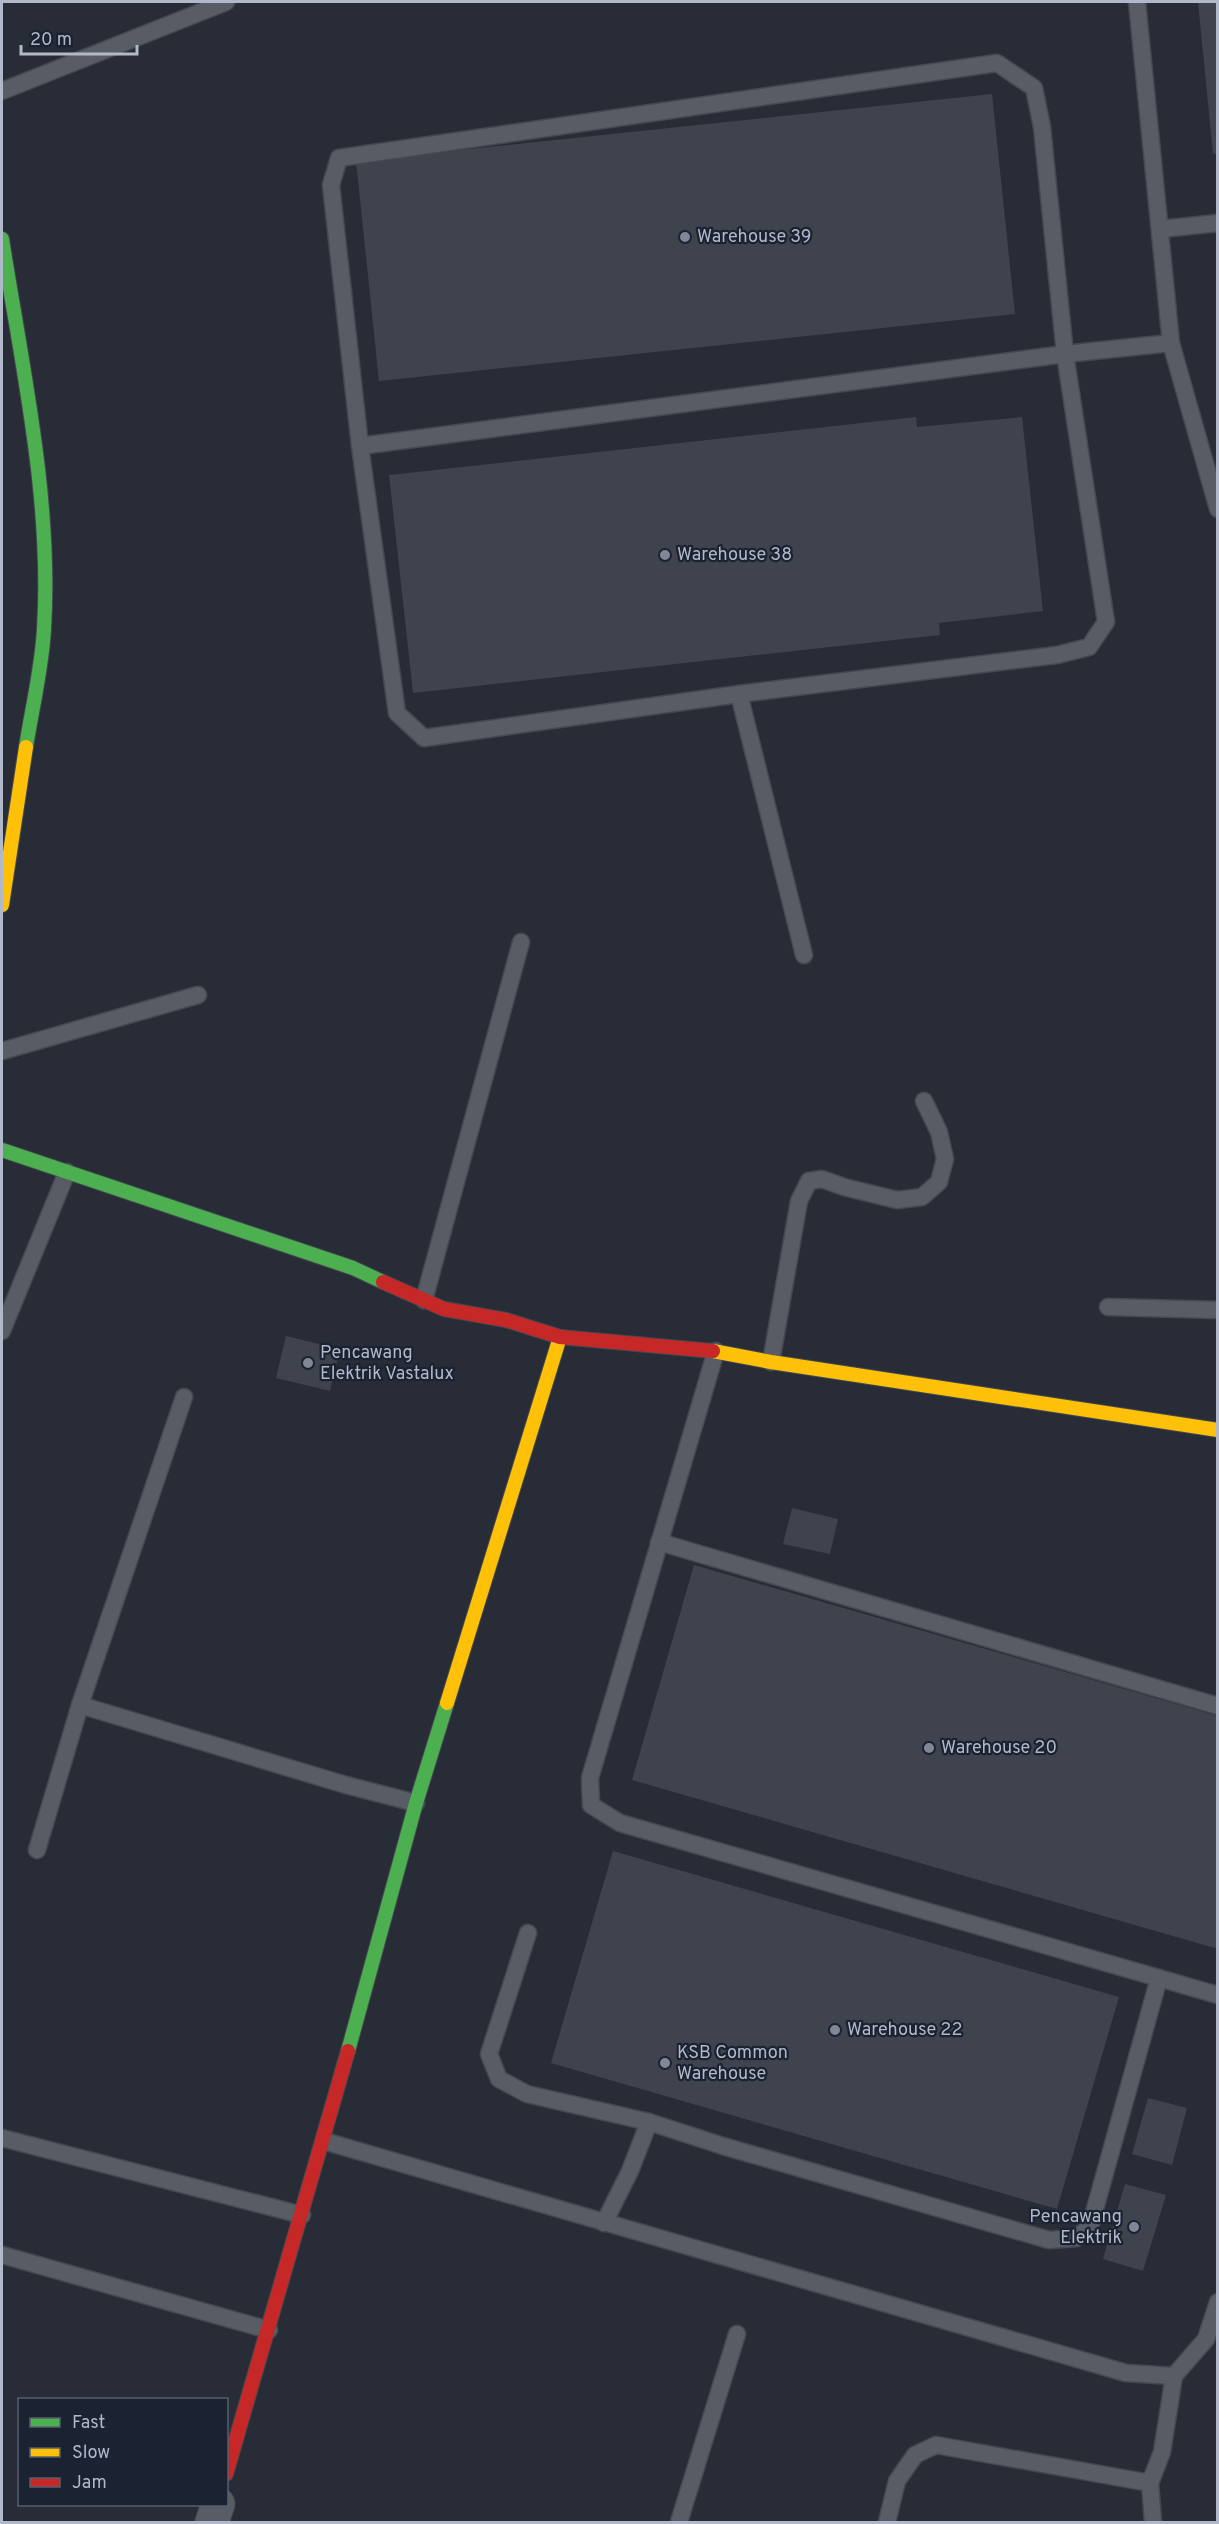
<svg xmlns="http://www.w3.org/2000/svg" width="1219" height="2524" viewBox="0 0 1219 2524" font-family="Overpass,sans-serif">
<rect width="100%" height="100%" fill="#272c37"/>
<g fill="#3f434d">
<polygon points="1198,2 1218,2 1218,153 1213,154"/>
<polygon points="992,94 1015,314 379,381 356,161"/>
<polygon points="916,417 917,427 1022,417 1043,611 939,623 940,635 413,693 389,475"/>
<polygon points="286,1336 340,1349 330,1391 276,1378"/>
<polygon points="792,1508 838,1519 830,1554 783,1544"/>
<polygon points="694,1565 1218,1716 1218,1949 632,1780"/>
<polygon points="613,1851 1119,1997 1057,2209 551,2063"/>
<polygon points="1148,2098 1187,2108 1172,2165 1132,2154"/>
<polygon points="1125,2184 1166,2195 1143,2271 1103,2259"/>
</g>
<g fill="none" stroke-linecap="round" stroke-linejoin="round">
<defs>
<g id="lane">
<polyline points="1137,2 1171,343 1218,509"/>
<polygon points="997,63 1034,88 1042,127 1065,354 1106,622 1089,647 1057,655 739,694 424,738 397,713 360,446 331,185 339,158"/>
<polyline points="2,91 226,2"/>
<polyline points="1161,229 1218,223"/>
<polyline points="360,446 1065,354 1171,343"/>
<polyline points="739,694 804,955"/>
<polyline points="2,1051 198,995"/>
<polyline points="424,1300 521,942"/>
<polyline points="1108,1307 1218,1310"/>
<polyline points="2,1331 67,1172"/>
<polyline points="716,1351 590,1778 591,1805 620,1823 1218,1995"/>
<polyline points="771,1362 799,1201 809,1181 822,1179 844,1187 897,1200 922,1197 939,1182 945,1159 939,1132 924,1101"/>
<polyline points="659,1542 1218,1706"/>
<polyline points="80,1705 346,1785 416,1803"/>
<polyline points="37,1850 80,1705 184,1397"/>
<polyline points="528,1933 489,2054 499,2079 527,2094 649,2122"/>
<polyline points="2,2138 302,2215"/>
<polyline points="324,2141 1126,2373 1174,2376 1206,2339 1218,2302"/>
<polyline points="604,2223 630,2171 649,2122 723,2146 1049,2240 1076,2238 1090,2227 1159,1978"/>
<polyline points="2,2255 269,2330"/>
<polyline points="679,2522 737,2334"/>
<polyline points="887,2522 897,2481 915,2455 936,2445 1150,2483"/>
<polyline points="1153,2522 1150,2483 1162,2452 1174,2376"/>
</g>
<polyline id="street" points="212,2522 218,2504"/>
<g id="fast">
<path d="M2,239c20,128 50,260 42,390 -2,39 -12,79 -18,118"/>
<polyline points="2,1150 353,1268 383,1282"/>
<polyline points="348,2051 416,1803 447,1703"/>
</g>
<g id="slow">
<polyline points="2,905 26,747"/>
<polyline points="713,1351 771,1362 1218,1430"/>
<polyline points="447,1703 560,1337"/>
</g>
<g id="jam">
<polyline points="383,1282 444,1309 506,1320 560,1337 713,1351"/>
<polyline points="226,2474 348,2051"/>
</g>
</defs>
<use href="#lane" stroke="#444850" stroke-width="19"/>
<use href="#street" stroke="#444850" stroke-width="35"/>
<use href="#fast" stroke="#444850" stroke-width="16"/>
<use href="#slow" stroke="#444850" stroke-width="16"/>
<use href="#jam" stroke="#444850" stroke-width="16"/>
<use href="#lane" stroke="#585c64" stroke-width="16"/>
<use href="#street" stroke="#585c64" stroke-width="33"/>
<use href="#fast" stroke="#4caf50" stroke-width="14"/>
<use href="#slow" stroke="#ffc107" stroke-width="14"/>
<use href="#jam" stroke="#c62828" stroke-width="14"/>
</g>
<g fill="#818796" stroke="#1b2232" stroke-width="2">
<circle cx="685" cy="237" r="6"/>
<circle cx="665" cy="555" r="6"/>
<circle cx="308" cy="1363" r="6"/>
<circle cx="929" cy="1748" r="6"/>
<circle cx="835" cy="2030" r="6"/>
<circle cx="665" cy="2063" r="6"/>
<circle cx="1134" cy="2227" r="6"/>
</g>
<g text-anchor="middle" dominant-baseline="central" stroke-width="4.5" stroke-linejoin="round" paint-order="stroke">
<g font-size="18" fill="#b1b8c9" stroke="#1b2232" text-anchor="start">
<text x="697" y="237">Warehouse 39</text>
<text x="677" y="555">Warehouse 38</text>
<text x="320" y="1353">Pencawang<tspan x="320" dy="21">Elektrik Vastalux</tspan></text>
<text x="941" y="1748">Warehouse 20</text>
<text x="847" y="2030">Warehouse 22</text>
<text x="677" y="2053">KSB Common<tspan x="677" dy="21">Warehouse</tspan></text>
<text x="1122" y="2217" text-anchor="end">Pencawang<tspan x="1122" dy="21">Elektrik</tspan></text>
</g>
</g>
<rect width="1219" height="2524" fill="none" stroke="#b1b8c9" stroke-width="6"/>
<rect x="18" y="2398" width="210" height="108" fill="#1b2232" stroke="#575e6e" stroke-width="1.5"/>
<rect x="30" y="2418" width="30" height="9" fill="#4caf50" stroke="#575e6e" stroke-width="1.5"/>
<text x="72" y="2428" font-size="18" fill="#b1b8c9">Fast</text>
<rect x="30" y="2448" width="30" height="9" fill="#ffc107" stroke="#575e6e" stroke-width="1.5"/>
<text x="72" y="2458" font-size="18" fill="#b1b8c9">Slow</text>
<rect x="30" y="2478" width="30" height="9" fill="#c62828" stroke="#575e6e" stroke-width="1.5"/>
<text x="72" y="2488" font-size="18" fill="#b1b8c9">Jam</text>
<path d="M21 45v9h116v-9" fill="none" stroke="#b1b8c9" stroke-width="3"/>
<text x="30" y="45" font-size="18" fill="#b1b8c9" stroke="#1b2232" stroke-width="4.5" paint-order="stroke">20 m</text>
</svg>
